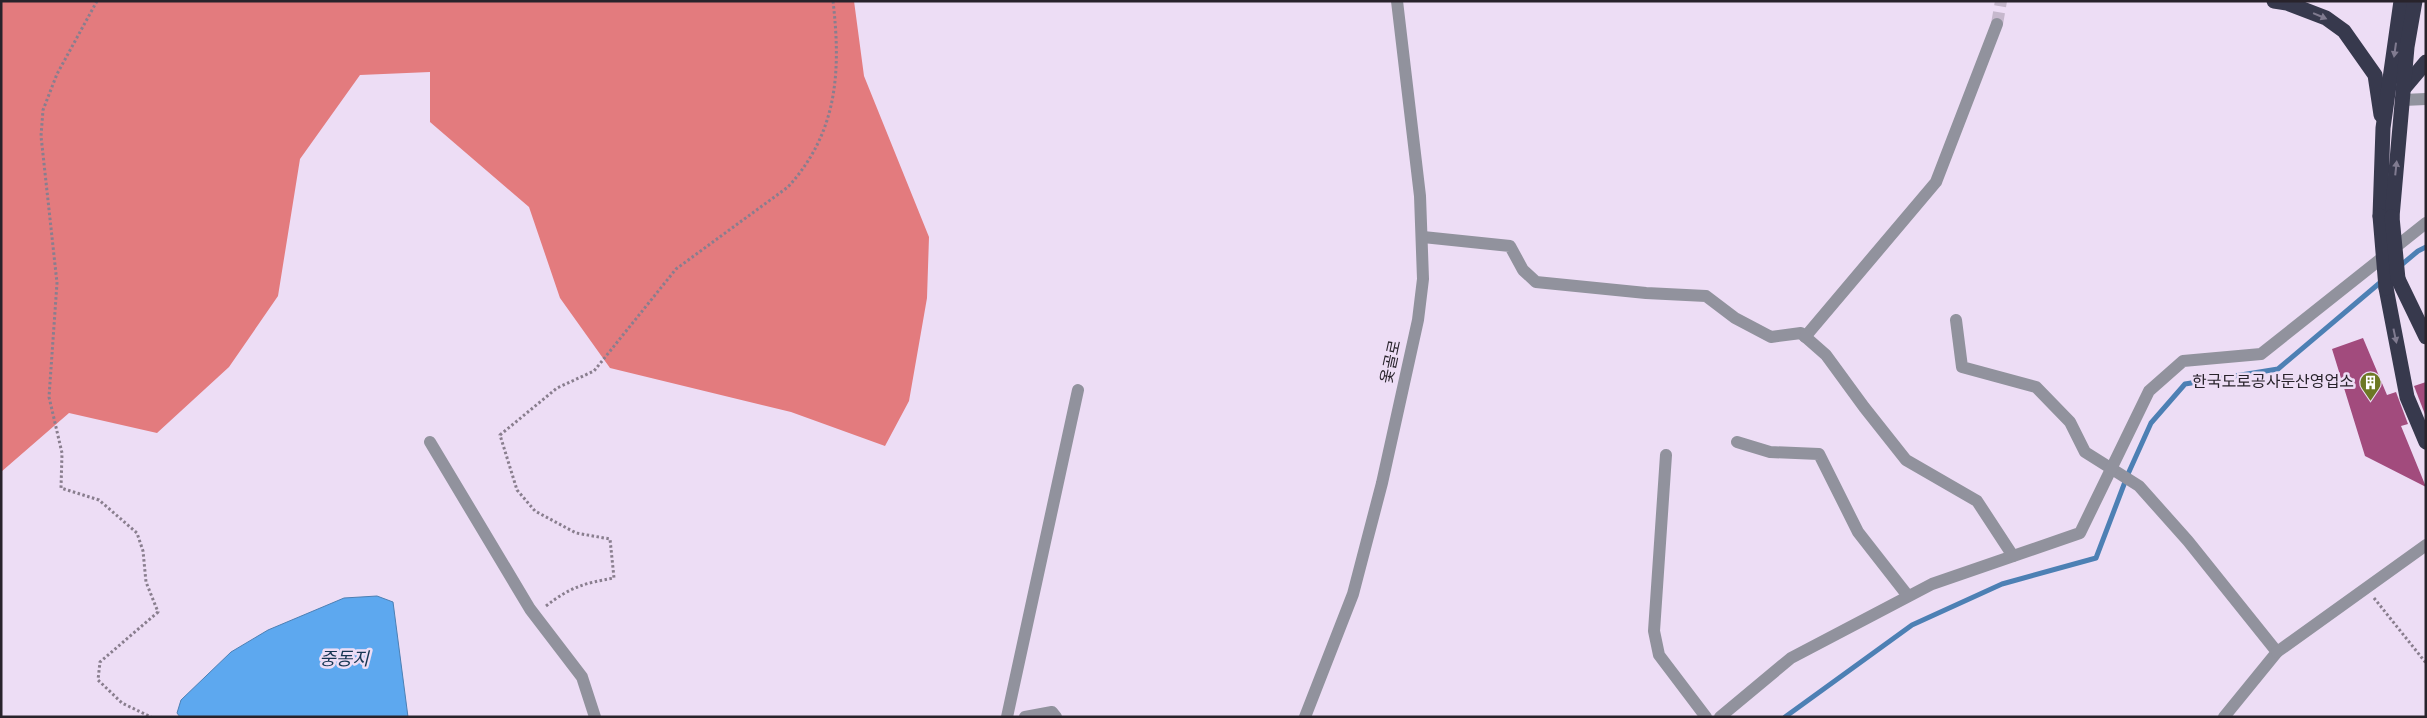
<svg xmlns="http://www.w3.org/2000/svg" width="2427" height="718" viewBox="0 0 2427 718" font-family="Overpass,'Noto Sans KR',sans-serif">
<rect width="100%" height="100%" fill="#edddf5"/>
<polygon fill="#e37b7e" points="1,1 854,1 864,76 929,237 927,298 909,401 885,446 791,412 610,368 560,298 529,207 430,122 430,72 360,75 300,159 278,296 229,367 157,433 69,413 1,472"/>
<polygon fill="#5da8ef" stroke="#4d80b4" points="377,596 393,602 408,717 180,717 177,713 181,700 231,652 268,630 344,598"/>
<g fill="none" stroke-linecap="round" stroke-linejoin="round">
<g stroke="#4d80b4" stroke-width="5">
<polyline points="2400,266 2418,251 2426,247"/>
<polyline points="1785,717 1912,625 2002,584 2096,558 2128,474 2151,423 2185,384 2278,369 2382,281"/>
</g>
</g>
<g fill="#a24b7d">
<polygon points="2363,338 2387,395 2396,392 2408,424 2401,426 2426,487 2365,456 2332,349"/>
<polygon points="2426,382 2426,417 2414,386"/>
</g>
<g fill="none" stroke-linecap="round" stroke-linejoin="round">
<polyline stroke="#c6b8cd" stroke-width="12" stroke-dasharray="12 6" stroke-linecap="butt" points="1997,24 2001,1"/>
<g stroke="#897e8e" stroke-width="3" stroke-dasharray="2.5 2.5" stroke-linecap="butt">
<polyline points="97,1 57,74 43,110 41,136 57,283 49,397 62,453 61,488 99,500 137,533 143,551 146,582 158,612 100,662 98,680 122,703 151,717"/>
<polyline points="2374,598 2426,663"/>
<path d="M546,606c24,-19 39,-23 68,-28l-4,-39 -34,-6 -41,-22 -18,-21 -17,-55 57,-47 37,-17 82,-102 112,-82c50,-55 53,-116 45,-186"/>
</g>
<g stroke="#91929d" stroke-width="12">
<polyline points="2403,100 2426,99"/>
<polyline points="1423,237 1510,246 1523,270 1536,282 1646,293 1706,296 1735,318 1771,337 1801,333 1826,355 1864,407 1906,460 1977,501 2013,556"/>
<polyline points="1956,320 1962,367 2036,387 2070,422 2085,452 2139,486 2188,541 2277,652 2224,717"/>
<polyline points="1805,337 1936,182 1997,24"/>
<polyline points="430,442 530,609 582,677 595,717"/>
<polyline points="1737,442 1770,452 1819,454 1858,532 1908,596"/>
<polyline points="1666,455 1654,631 1659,655 1706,717"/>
<polyline points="2277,652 2426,545"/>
<polyline points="1007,717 1078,390"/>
<polyline points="1025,717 1052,712 1056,717"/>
<polyline points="1720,717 1791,658 1932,584 2080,533 2149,391 2183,361 2261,354 2426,223"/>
</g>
<polyline stroke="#91929d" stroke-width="12" points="1305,717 1353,594 1382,483 1418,320 1423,279 1420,196 1397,1"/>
<g stroke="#37394d" stroke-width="15">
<polyline points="2274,1 2287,3 2326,18 2344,31 2375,75 2381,115"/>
<polyline points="2405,87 2426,62"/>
<polyline points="2380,216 2383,128 2401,1"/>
<polyline points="2392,217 2407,47 2415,1"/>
<polyline points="2398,279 2426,337"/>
<polyline points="2386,288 2407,397 2426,442"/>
</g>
<g stroke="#37394d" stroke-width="15">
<polyline points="2380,216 2386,288"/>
<polyline points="2392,217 2398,279"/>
</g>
</g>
<defs><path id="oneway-solid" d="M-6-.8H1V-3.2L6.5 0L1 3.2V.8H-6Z" transform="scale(1.25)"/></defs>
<g fill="#807b90">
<use href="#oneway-solid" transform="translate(2320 16) rotate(23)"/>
<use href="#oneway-solid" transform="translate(2395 50) rotate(98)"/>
<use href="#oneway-solid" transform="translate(2396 168) rotate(-84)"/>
<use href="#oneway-solid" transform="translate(2395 336) rotate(78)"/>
</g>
<defs>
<symbol id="building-pin" viewBox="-11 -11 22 30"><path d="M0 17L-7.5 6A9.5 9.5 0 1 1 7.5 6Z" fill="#6c7824" stroke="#edddf5"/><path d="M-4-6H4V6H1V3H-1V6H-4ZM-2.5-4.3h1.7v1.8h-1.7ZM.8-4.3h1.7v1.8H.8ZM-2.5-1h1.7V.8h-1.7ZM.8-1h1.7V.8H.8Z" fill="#fff"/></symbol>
</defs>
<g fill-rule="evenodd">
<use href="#building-pin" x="2358" y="370" width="25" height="34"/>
</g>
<g text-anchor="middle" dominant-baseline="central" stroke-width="5" stroke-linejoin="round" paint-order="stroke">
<g font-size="16" fill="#28232b" stroke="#edddf5">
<text transform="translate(1392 362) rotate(-78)">옻골로</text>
</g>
<g font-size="16" fill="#28232b" stroke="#edddf5" text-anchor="end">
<text x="2354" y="383">한국도로공사둔산영업소</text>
</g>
<g font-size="18" font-style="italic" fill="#163552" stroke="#edddf5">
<text x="344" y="660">중동지</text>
</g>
</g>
<rect width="2427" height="718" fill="none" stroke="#28232b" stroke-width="5"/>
</svg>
